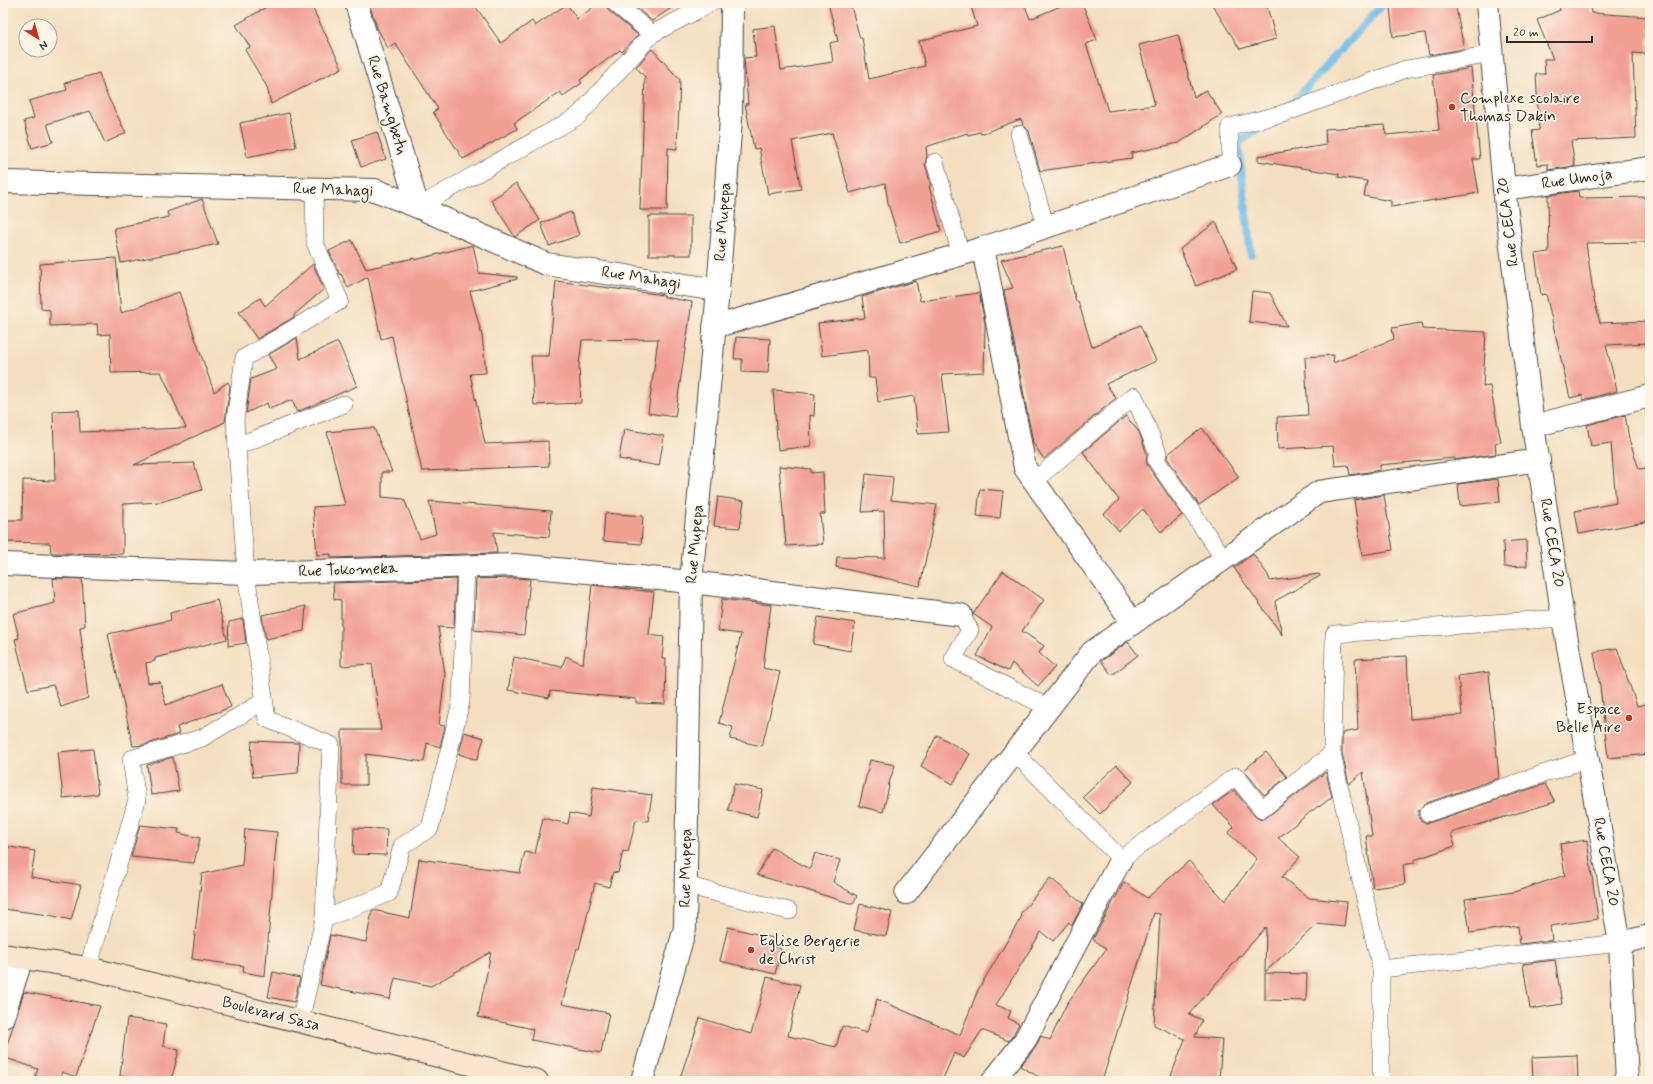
<svg xmlns="http://www.w3.org/2000/svg" width="1653" height="1084" viewBox="0 0 1653 1084" font-family="Mynerve,sans-serif">
<rect width="100%" height="100%" fill="#fcf5e5"/>
<filter id="ink" filterUnits="userSpaceOnUse"><feTurbulence type="fractalNoise" baseFrequency=".025" numOctaves="2"/><feDisplacementMap in="SourceGraphic" scale="8" xChannelSelector="R" yChannelSelector="G"/><feConvolveMatrix kernelMatrix="1 2 1 2 8 2 1 2 1" color-interpolation-filters="sRGB"/></filter>
<filter id="wash" filterUnits="userSpaceOnUse"><feTurbulence type="fractalNoise" baseFrequency=".012" numOctaves="4" result="noise"/><feDisplacementMap in="SourceGraphic" scale="16" xChannelSelector="R" yChannelSelector="G"/><feGaussianBlur stdDeviation="0.9" result="paint"/><feColorMatrix in="noise" values="0 0 0 0 0 0 0 0 0 0 0 0 0 0 0 0 0 1.4 0 .05"/><feComposite in="paint" operator="in"/></filter>
<g filter="url(#wash)">
<rect width="100%" height="100%" fill="#f4dec0"/>
<g fill="none" stroke-linecap="round" stroke-linejoin="round">
<g stroke="#6ebbe8" stroke-width="8">
<polyline points="1288,108 1384,3"/>
<polyline points="1251,254 1238,143 1270,122"/>
</g>
</g>
<g id="blocks">
<g fill="#f2a094">
<polygon points="273,3 310,3 342,68 271,104 267,87 245,50 250,47 236,25"/>
<polygon points="369,3 473,3 501,43 532,21 535,26 567,4 577,19 599,3 605,3 609,11 638,35 622,52 620,50 580,80 582,83 563,96 560,92 514,123 517,129 463,159 433,112 438,109 395,43 388,48 377,28"/>
<polygon points="631,3 679,3 652,21"/>
<polygon points="828,3 850,3 860,38 862,38 869,79 925,66 919,41 977,26 970,3 1024,3 1030,19 1068,3 1082,3 1097,40 1086,44 1108,111 1155,105 1139,45 1178,35 1194,97 1206,90 1222,114 1179,143 1131,153 1132,158 1040,171 1029,131 1023,125 1021,119 981,134 980,132 968,135 967,133 926,147 927,156 925,164 931,185 929,186 941,231 900,243 888,203 885,183 850,193 832,133 792,141 801,189 768,194 759,148 754,149 745,104 748,104 744,58 756,57 753,29 775,26 781,70 833,62 830,43 838,41"/>
<polygon points="1211,3 1266,3 1276,39 1240,49"/>
<polygon points="1419,3 1455,3 1464,49 1429,55 1425,33 1393,37 1390,6"/>
<polygon points="1559,3 1590,3 1591,13 1650,17 1650,22 1647,54 1633,53 1636,138 1571,141 1575,166 1548,170 1548,164 1537,165 1532,131 1539,130 1536,74 1545,74 1544,59 1553,59 1537,20 1560,10"/>
<polygon points="652,49 680,80 677,149 668,148 667,210 640,210 645,77 636,67"/>
<polygon points="1471,68 1480,159 1473,159 1479,193 1391,207 1391,201 1364,196 1367,181 1338,177 1339,174 1258,161 1258,156 1326,145 1325,129 1385,125 1386,135 1439,130 1433,75"/>
<polygon points="99,73 105,91 126,133 105,143 90,111 47,124 53,142 32,148 24,121 34,118 29,101 67,90 65,83"/>
<polygon points="289,113 296,147 247,157 240,123"/>
<polygon points="377,132 386,159 361,167 352,140"/>
<polygon points="516,183 540,220 515,237 491,200"/>
<polygon points="1578,191 1579,198 1648,197 1649,242 1586,243 1594,299 1600,323 1650,321 1650,343 1606,345 1617,391 1583,400 1582,395 1570,398 1546,294 1541,295 1535,254 1549,252 1548,195"/>
<polygon points="202,199 218,244 121,263 114,228 169,217 167,212"/>
<polygon points="571,212 579,235 549,246 541,223"/>
<rect x="649" y="216" width="42" height="39"/>
<polygon points="1216,222 1237,269 1196,286 1180,249"/>
<polygon points="352,240 366,269 414,258 415,260 473,245 479,273 517,277 517,279 470,291 482,336 486,373 470,374 485,444 548,441 549,466 422,471 392,336 381,339 368,277 348,288 341,274 340,275 329,251"/>
<polygon points="1063,246 1076,302 1078,301 1092,347 1140,325 1156,361 1106,384 1116,398 1044,459 1033,443 1004,290 1013,288 1001,260"/>
<polygon points="116,258 121,313 179,292 214,392 228,382 230,386 225,422 134,465 194,463 202,490 160,502 123,504 123,554 51,553 50,543 3,542 3,520 22,520 23,480 55,481 53,411 79,410 80,432 186,428 161,372 111,373 110,334 98,335 97,324 50,326 50,310 41,309 40,264"/>
<polygon points="313,264 324,289 294,315 294,317 257,339 239,312 260,298 265,306"/>
<polygon points="556,281 663,295 664,297 692,302 675,417 648,413 658,339 582,340 579,365 581,403 534,405 531,356 549,356"/>
<polygon points="916,281 920,301 979,293 985,323 984,372 942,374 949,432 918,434 914,396 878,402 875,378 869,378 868,350 822,356 818,323 865,318 862,297"/>
<polygon points="1252,291 1270,293 1287,326 1249,322"/>
<polygon points="1421,323 1422,329 1486,332 1483,387 1490,386 1501,442 1495,443 1496,454 1455,460 1455,458 1380,465 1380,470 1350,475 1348,465 1335,466 1333,446 1278,449 1277,417 1308,415 1305,357 1334,355 1333,363 1394,339 1392,328"/>
<polygon points="736,337 770,339 768,373 742,372 742,359 734,359"/>
<polygon points="297,338 300,359 338,342 357,386 297,412 292,400 269,409 267,403 246,413 251,379 277,369 268,355"/>
<polygon points="773,390 815,394 814,416 810,415 811,446 778,450"/>
<polygon points="1625,415 1629,439 1639,469 1650,468 1650,521 1579,534 1575,511 1616,503 1611,443 1591,446 1587,425"/>
<polygon points="1126,416 1139,432 1147,454 1146,461 1148,466 1182,515 1161,532 1143,509 1119,531 1104,514 1119,500 1083,452"/>
<polygon points="367,428 374,428 392,472 382,472 382,497 404,499 420,539 436,534 429,501 551,511 549,537 494,532 497,553 331,558 331,554 317,555 313,507 345,505 327,432"/>
<polygon points="1202,428 1239,477 1199,505 1167,458 1168,454"/>
<polygon points="624,429 664,436 659,466 619,459"/>
<polygon points="779,466 811,469 811,473 823,472 825,514 820,514 823,544 786,546"/>
<polygon points="866,474 893,477 891,500 937,505 920,586 836,567 837,557 885,558 884,511 862,512"/>
<polygon points="1498,479 1500,502 1460,506 1458,484"/>
<polygon points="980,489 1003,491 1000,518 977,516"/>
<polygon points="1384,495 1393,550 1362,555 1354,500"/>
<polygon points="718,497 744,501 740,528 714,526"/>
<polygon points="605,513 643,516 641,544 603,541"/>
<polygon points="1526,540 1527,566 1504,567 1503,542"/>
<polygon points="1253,554 1268,575 1270,581 1319,574 1320,576 1275,601 1282,635 1234,568"/>
<polygon points="1003,571 1044,600 1022,631 1044,646 1039,653 1055,667 1038,686 1012,663 1008,671 977,656 992,627 973,614"/>
<polygon points="53,578 82,579 85,626 80,627 88,698 61,707 53,685 28,690 15,639 19,638 13,614 55,603"/>
<polygon points="515,578 530,579 524,635 474,630 476,579"/>
<polygon points="456,579 454,628 438,627 445,674 439,725 445,726 440,747 427,743 424,762 366,754 366,785 342,785 342,730 381,730 372,664 341,666 341,600 334,599 333,583"/>
<polygon points="592,585 654,592 649,635 664,637 662,658 666,658 665,704 636,703 636,699 550,691 549,698 508,690 514,657 562,667 566,656 583,664"/>
<polygon points="722,599 771,605 763,668 780,672 762,746 730,739 733,727 719,723 741,634 718,631"/>
<polygon points="217,600 227,639 155,658 155,661 146,663 148,683 160,682 166,705 222,684 231,707 177,727 179,734 144,745 133,746 108,634 171,620 170,613"/>
<polygon points="306,606 304,631 266,639 262,615"/>
<polygon points="818,617 855,623 850,651 813,644"/>
<polygon points="243,619 246,643 228,646 229,622"/>
<polygon points="1128,642 1138,655 1112,675 1101,661"/>
<polygon points="1617,648 1637,706 1650,703 1650,754 1608,758 1600,686 1594,652"/>
<polygon points="1407,656 1410,719 1462,715 1458,676 1489,672 1499,778 1424,804 1418,811 1418,816 1421,820 1426,823 1431,822 1545,784 1555,802 1451,833 1455,846 1414,860 1414,863 1403,865 1405,884 1373,888 1366,836 1372,836 1363,772 1349,784 1342,753 1342,733 1358,730 1355,659"/>
<polygon points="464,732 484,738 477,760 459,754"/>
<polygon points="937,735 970,754 953,784 921,766"/>
<polygon points="252,741 299,743 298,773 253,777 251,759"/>
<polygon points="93,749 98,794 63,798 58,752"/>
<polygon points="1266,752 1287,777 1264,795 1244,770"/>
<polygon points="173,757 179,791 151,795 147,765"/>
<polygon points="870,760 895,765 888,786 889,786 883,812 859,806"/>
<polygon points="1117,765 1133,782 1100,814 1083,797"/>
<polygon points="1326,772 1332,797 1319,807 1318,806 1278,838 1300,857 1282,877 1309,898 1347,902 1344,927 1317,924 1265,972 1266,927 1189,1014 1202,1020 1195,1037 1222,1039 1219,1081 1169,1081 1185,1039 1154,1025 1160,914 1154,913 1102,1081 1046,1081 1020,1066 1035,1048 1041,1036 1050,1040 1066,1005 1106,949 1093,939 1124,882 1147,898 1189,861 1225,901 1257,859 1228,833 1234,827 1213,805 1234,790 1254,815 1259,818 1264,819"/>
<polygon points="734,784 763,790 757,817 728,810"/>
<polygon points="593,787 652,795 648,821 636,820 628,852 623,851 618,873 613,872 609,887 595,883 579,949 577,948 562,1004 609,1013 601,1053 531,1040 533,1029 478,1017 491,952 431,986 395,978 390,999 320,985 330,935 366,942 372,911 373,910 410,918 419,859 520,873 525,852 535,854 543,818 568,824 570,813 589,817"/>
<polygon points="140,825 179,829 178,833 200,838 194,863 131,857"/>
<polygon points="354,828 387,829 386,855 353,854"/>
<polygon points="245,829 277,832 265,976 243,972 244,966 192,959 202,874 242,865"/>
<polygon points="1587,840 1598,919 1550,926 1552,940 1520,944 1518,926 1470,933 1465,899 1514,892 1565,875 1560,844"/>
<polygon points="3,846 35,851 31,877 81,885 71,920 49,915 3,909"/>
<polygon points="772,848 810,869 815,853 840,860 833,882 857,896 853,904 757,875"/>
<polygon points="1050,878 1083,904 1072,925 1069,922 1053,941 1041,932 996,1005 1011,1011 1008,1018 1019,1024 1014,1033 1009,1041 982,1030 964,1058 954,1053 942,1081 679,1081 700,1018 751,1034 767,977 800,985 788,1036 836,1047 842,1026 867,1033 877,999 960,1035 978,990 1022,916 1020,914"/>
<polygon points="860,904 892,912 886,936 854,930"/>
<polygon points="728,927 773,938 771,946 781,949 775,974 720,961"/>
<polygon points="1555,960 1562,1004 1530,1009 1523,964"/>
<polygon points="273,972 300,978 294,1002 268,997"/>
<polygon points="1265,973 1307,974 1306,1001 1265,1000"/>
<polygon points="24,992 100,1006 76,1077 62,1072 59,1081 50,1081 35,1076 38,1069 3,1057"/>
<polygon points="127,1018 166,1024 163,1046 179,1050 171,1081 144,1081 120,1076"/>
<polygon points="1577,1055 1578,1081 1533,1081 1532,1057"/>
</g>
</g>
</g>
<g filter="url(#ink)">
<use href="#blocks" fill-opacity="0" stroke="#494641" stroke-width="1"/>
<g fill="none" stroke-linecap="round" stroke-linejoin="round">
<defs>
<g id="lane">
<polyline points="615,3 652,34"/>
<polyline points="1019,134 1046,227"/>
<polyline points="935,162 961,255"/>
<polyline points="1230,165 1230,127 1282,114 1406,69 1492,54"/>
<polyline points="314,189 315,243 340,301 244,358 235,420 246,573 267,719 331,745 324,919"/>
<polyline points="418,207 578,116 652,34 711,3"/>
<polyline points="237,446 344,404"/>
<polyline points="1034,481 1134,396 1158,453 1156,460 1224,559"/>
<polyline points="961,615 970,630 953,659 1049,708"/>
<polyline points="1015,753 1121,859 1236,776 1262,809 1332,754"/>
<polyline points="1428,813 1587,759"/>
<polyline points="685,885 789,911"/>
<polyline points="88,968 137,800 131,759 202,738 264,701"/>
<polyline points="1381,969 1620,943"/>
<polyline points="300,1021 324,919 389,893 402,846 430,828 461,702 466,566"/>
<polyline points="1381,1081 1381,969 1332,754 1334,634 1563,618"/>
</g>
<g id="street">
<polyline points="356,3 418,207"/>
<polyline points="1487,3 1504,189 1533,426 1563,618 1620,943 1627,1081"/>
<polyline points="3,182 375,190 418,207 546,264 718,290"/>
<polyline points="1504,189 1650,168"/>
<polyline points="983,248 1025,468 1133,623"/>
<polyline points="714,327 983,248 1230,165"/>
<polyline points="1533,426 1650,396"/>
<polyline points="3,564 246,573 515,565 691,582 961,615"/>
<polyline points="906,893 1092,652 1319,492 1539,460"/>
<polyline points="1620,943 1650,936"/>
<polyline points="3,1017 22,958"/>
<polyline points="642,1081 685,928 691,582 718,290 731,119 732,3"/>
<polyline points="993,1081 1025,1040 1121,859"/>
</g>
<polyline id="secondary" points="3,955 88,968 537,1081"/>
</defs>
<use href="#lane" stroke="#494641" stroke-width="18"/>
<use href="#street" stroke="#494641" stroke-width="24"/>
<use href="#secondary" stroke="#494641" stroke-width="24"/>
<use href="#lane" stroke="#fff" stroke-width="17"/>
<use href="#street" stroke="#fff" stroke-width="22"/>
<use href="#secondary" stroke="#fbe5cf" stroke-width="22"/>
</g>
</g>
<g fill="#c8321e" stroke="#fcf5e5" stroke-width="1.5">
<circle cx="1452" cy="107" r="4"/>
<circle cx="1629" cy="718" r="4"/>
<circle cx="751" cy="950" r="4"/>
</g>
<g text-anchor="middle" dominant-baseline="central" stroke-width="3.5" stroke-linejoin="round" paint-order="stroke">
<g font-size="16" fill="#2b2b2b" stroke="#fcf5e5" text-anchor="start">
<text x="1460" y="98">Complexe scolaire<tspan x="1460" dy="18">Thomas Dakin</tspan></text>
<text x="1621" y="709" text-anchor="end">Espace<tspan x="1621" dy="18">Belle Aire</tspan></text>
<text x="759" y="941">Eglise Bergerie<tspan x="759" dy="18">de Christ</tspan></text>
</g>
<g font-size="16" fill="#2b2b2b" stroke="#fcf5e5">
<text transform="translate(387 105) rotate(73)">Rue Bamgbetu</text>
<text transform="translate(1577 179) rotate(-8)">Rue Umoja</text>
<text transform="translate(333 190) rotate(2)">Rue Mahagi</text>
<text transform="translate(723 222) rotate(-86)">Rue Mupepa</text>
<text transform="translate(1508 222) rotate(-97)">Rue CECA 20</text>
<text transform="translate(641 278) rotate(9)">Rue Mahagi</text>
<text transform="translate(1552 543) rotate(81)">Rue CECA 20</text>
<text transform="translate(695 544) rotate(-85)">Rue Mupepa</text>
<text transform="translate(348 570) rotate(-2)">Rue Tokomeka</text>
<text transform="translate(1606 862) rotate(80)">Rue CECA 20</text>
<text transform="translate(686 868) rotate(-89)">Rue Mupepa</text>
<text transform="translate(271 1014) rotate(14)">Boulevard Sasa</text>
</g>
</g>
<rect width="1653" height="1084" fill="none" stroke="#fcf5e5" stroke-width="16"/>
<g transform="translate(38 38) rotate(143)"><circle r="19" fill="#fcf5e5" stroke="#a8a49b"/>
<path d="M0-3L7 15L0 10L-7 15Z" fill="#c8321e"/>
<text y="-6" font-size="11" font-weight="bold" text-anchor="middle" fill="#2b2b2b">N</text>
</g>
<path d="M1507 36v6h85v-6" fill="none" stroke="#2b2b2b" stroke-width="2"/>
<text x="1513" y="36" font-size="12" fill="#2b2b2b" stroke="#fcf5e5" stroke-width="3" paint-order="stroke">20 m</text>
</svg>
